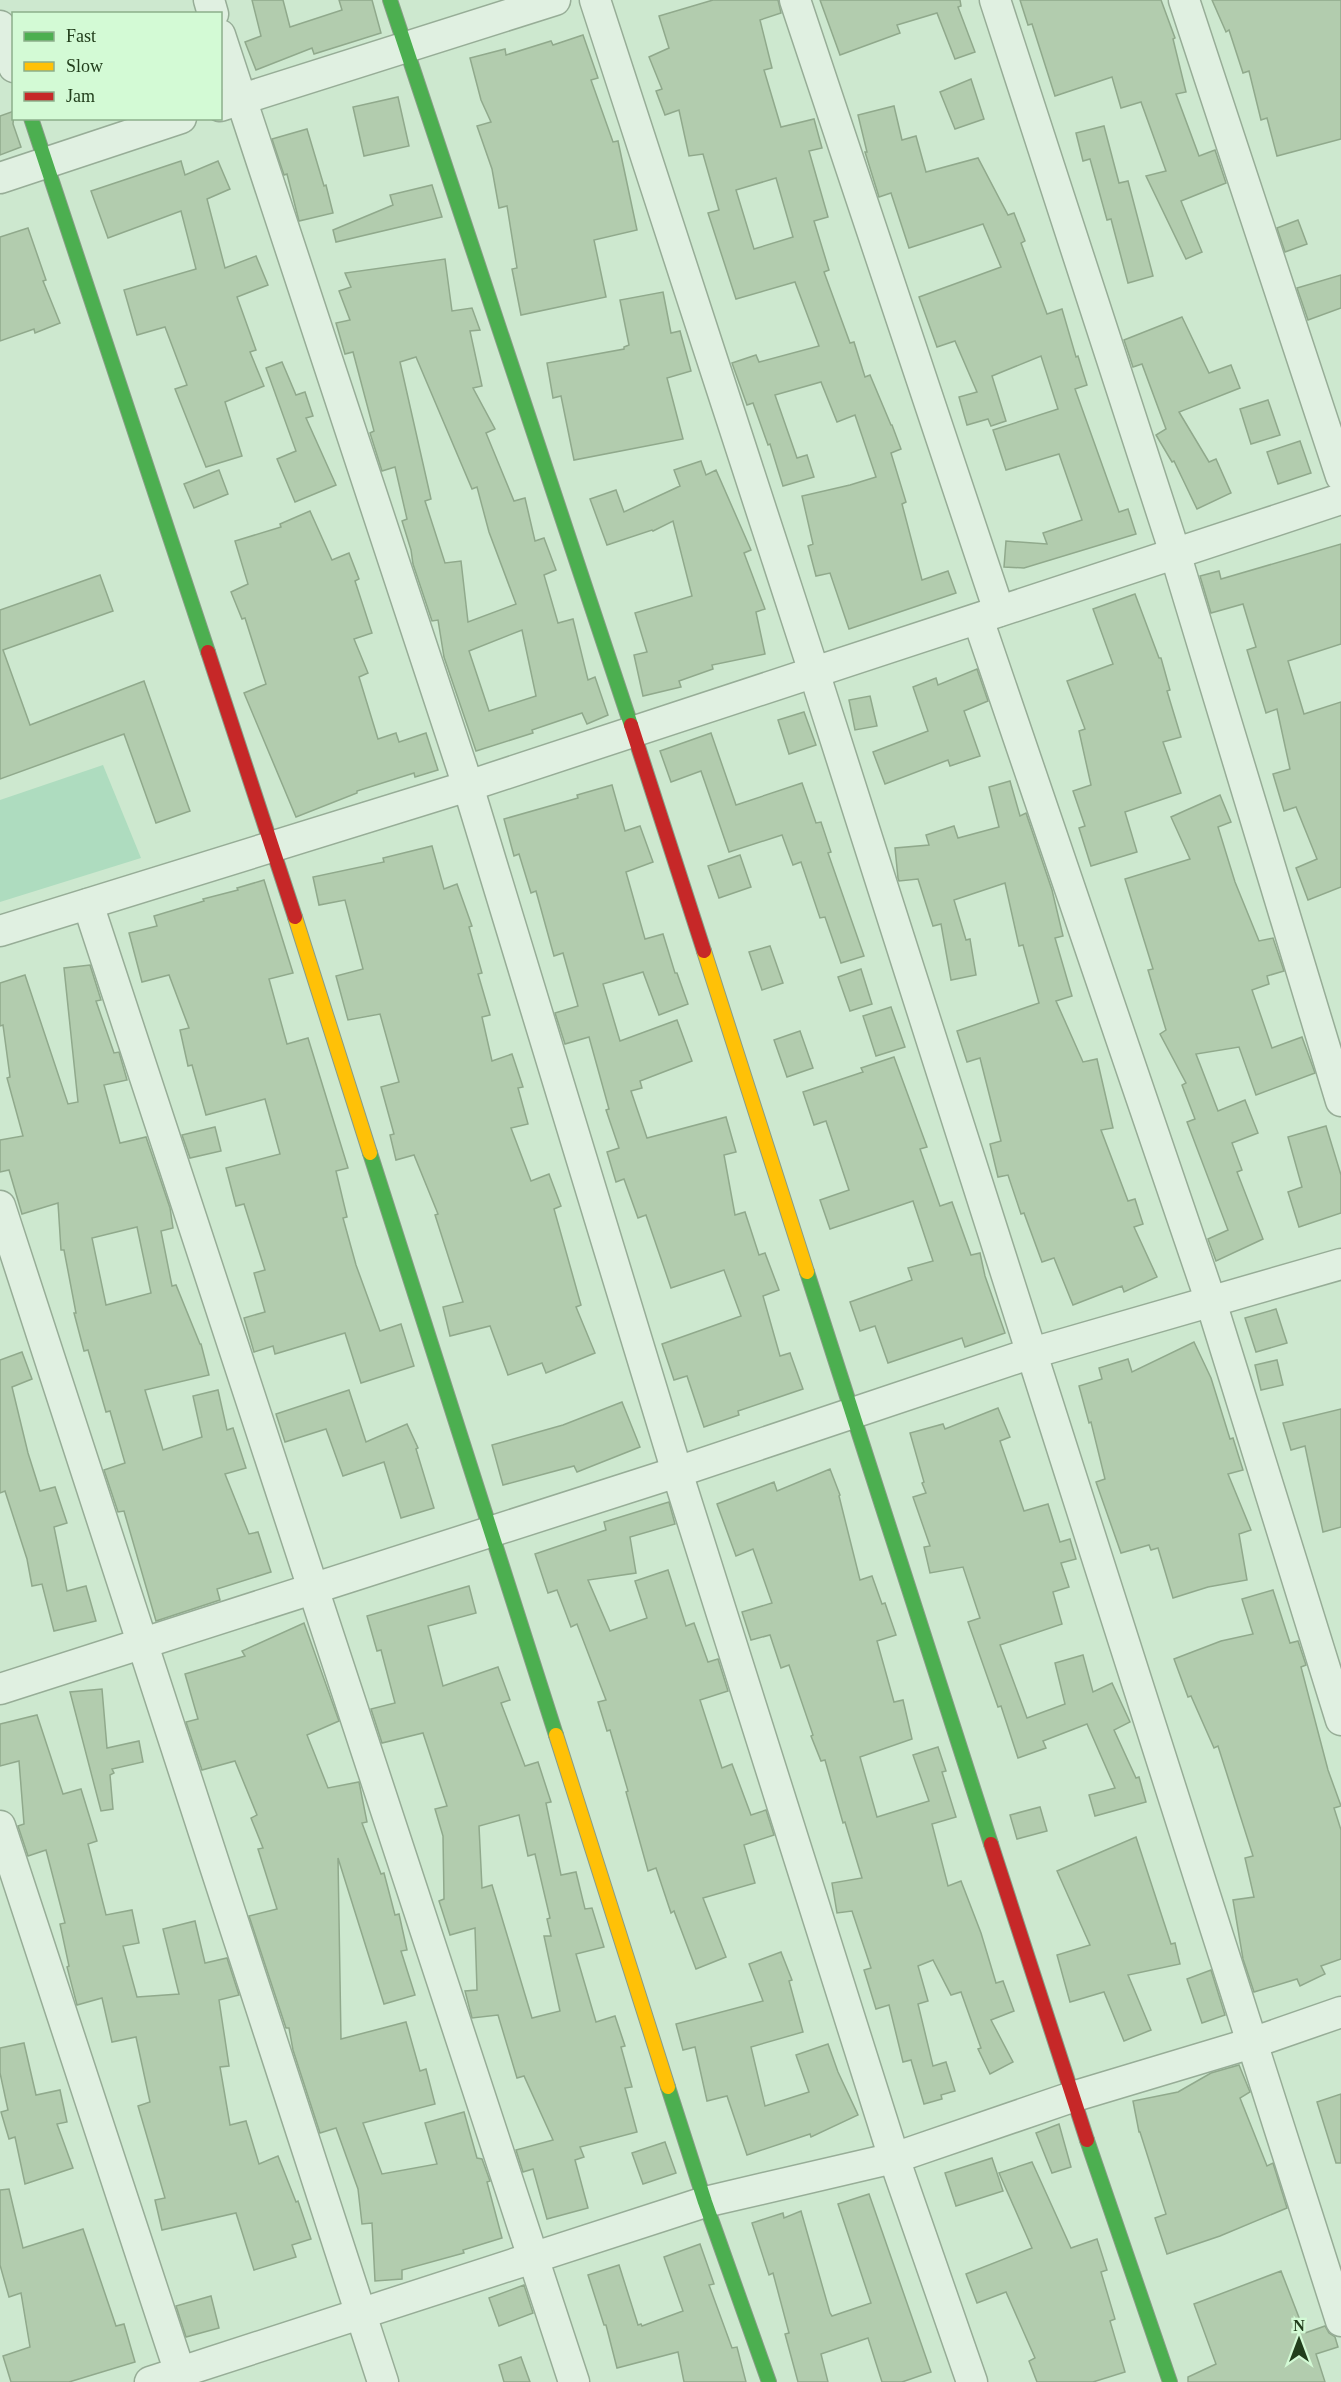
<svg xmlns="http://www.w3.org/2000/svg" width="1341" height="2382" viewBox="0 0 1341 2382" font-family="Georgia,serif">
<rect width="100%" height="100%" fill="#cde8cf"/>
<polygon fill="#aedcbf" points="103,765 141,858 0,902 0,800"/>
<g fill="#b2ccae" stroke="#90a98c" stroke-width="1.5" fill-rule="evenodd">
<polygon points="252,0 283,0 290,27 342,10 339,0 372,0 381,33 314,54 312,48 256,70 245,42 261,36"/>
<path d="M713,0h65l3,13 -21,7 12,48 -8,2 17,57 33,-8 8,29 -13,3 19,66 -14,4 15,49 -5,2 26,71 4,-1 11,35 5,-2 21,50h1l9,24 -10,4 15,49 -4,2 20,76 26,-9 8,22 -107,36 -19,-56 -14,3 -8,-30 5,-2 -11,-48 48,-11 26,-8 -21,-62 -18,7 -16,-40 -46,13 22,63 10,-3 7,22 -31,9 -13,-42 -2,1 -15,-42 -6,2 -15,-42 24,-8 3,7 60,-16 -24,-64 -59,17 -28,-86 11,-3 -16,-56 -14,2 -10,-46 -14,5 -9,-24 6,-2 -13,-32 20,-9 -10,-32zM776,178l17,59 -39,12 -18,-59z"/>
<polygon points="820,0 960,0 961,6 958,7 975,52 955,59 937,13 897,25 900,33 840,55"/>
<polygon points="1020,0 1161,0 1175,38 1173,39 1186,92 1176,94 1199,156 1215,150 1226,183 1181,201 1202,252 1186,259 1146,176 1166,171 1141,102 1121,108 1112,77 1055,96 1032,24 1028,25"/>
<polygon points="1212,0 1341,0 1341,139 1277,156 1267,118 1261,120 1249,71 1243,73 1229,30 1226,32"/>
<polygon points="583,35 598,78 591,80 613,142 618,141 637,230 594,240 606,297 521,315 512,269 517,268 507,206 499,208 492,169 477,126 491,122 481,100 470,58 505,49 506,55 551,41 553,45"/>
<polygon points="971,79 984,119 955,129 940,92"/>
<polygon points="398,97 409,146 364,156 353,107"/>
<polygon points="894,106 902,140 916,136 926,172 978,158 1008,215 1014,213 1025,241 1021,243 1047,314 1062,309 1076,357 1078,356 1087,385 1075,389 1119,512 1128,509 1136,534 1024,568 1004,567 1006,541 1047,544 1043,533 1082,520 1059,454 1006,470 993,430 1058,409 1041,356 992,376 1006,421 991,426 988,419 967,425 959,397 977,392 955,341 937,347 919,297 1001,267 983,224 909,248 891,193 879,197 865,152 867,152 858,115"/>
<polygon points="14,111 13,124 21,147 0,155 0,116"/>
<polygon points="1104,126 1119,183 1128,181 1153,276 1128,283 1111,219 1107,220 1090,159 1083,161 1076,133"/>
<polygon points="307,129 324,186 326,185 333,213 299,221 287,174 284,175 272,139"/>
<polygon points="181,161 185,175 218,161 230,189 207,199 225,268 256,256 268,285 237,297 256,350 250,352 264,386 225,402 242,456 206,467 175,389 187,385 165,327 137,335 124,290 196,269 181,211 108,238 91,191"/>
<polygon points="432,185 442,217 336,242 333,230 393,205 390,195"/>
<polygon points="1298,220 1307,244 1285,252 1277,228"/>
<polygon points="28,228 46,280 43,281 60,323 35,333 34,329 0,341 0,237"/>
<path d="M445,259l7,52 20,-3 8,22 -10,1 12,55 -9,2 22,41 -9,4 28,68 11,-3 10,43 9,-3 12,32 -12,5 14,48 15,-4 15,61 7,-3 13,38 -21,9 -5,-11 -50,17 1,3 -57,18 -32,-94 -6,-37 -6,1 -19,-57 -2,-14 -9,-29 5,-2 -12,-52 -13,4 -12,-38 4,-2 -21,-79 -8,2 -9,-31 14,-3 -11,-29 12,-4 -6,-14zM416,357l56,132 5,-2 12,45 27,72 -48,18 -7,-61 -16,2 -20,-62 6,-2 -31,-137zM522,630l14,66 -47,15 -20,-60z"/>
<polygon points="1341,275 1341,308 1308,320 1297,288"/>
<polygon points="663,292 671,333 680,331 691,371 667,378 683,439 574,460 561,396 553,398 547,363 624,349 624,347 629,345 620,300"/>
<polygon points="1182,317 1209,373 1231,365 1240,388 1179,412 1209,462 1216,459 1231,493 1197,509 1174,461 1172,462 1156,435 1166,429 1142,364 1133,367 1124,340"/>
<polygon points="282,362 296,395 305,392 313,416 306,418 336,485 295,502 277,459 296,451 266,368"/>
<polygon points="1268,400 1280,435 1251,444 1240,409"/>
<polygon points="1300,441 1311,473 1278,484 1267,452"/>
<polygon points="701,461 706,475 716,470 751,550 744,553 765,609 756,612 765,654 712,665 713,669 679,681 681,687 643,696 634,655 647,652 635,613 692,596 673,521 653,531 652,530 607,545 590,499 616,490 624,512 680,486 674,470"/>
<polygon points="219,470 228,494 194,508 184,484"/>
<polygon points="310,511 332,560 349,553 359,579 355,581 372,633 354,639 368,673 359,677 378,739 396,733 399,742 426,733 438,770 415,777 414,773 357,791 357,793 296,817 244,693 266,684 245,618 242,619 231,592 248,584 235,541 281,527 280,524"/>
<polygon points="1341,544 1341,644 1288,661 1304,714 1341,702 1341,887 1308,900 1296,868 1317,859 1296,807 1284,811 1273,774 1290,769 1277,709 1266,713 1247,650 1256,647 1243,604 1211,613 1200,576 1219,571 1221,579"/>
<polygon points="100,575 113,611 3,650 30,725 144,681 190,811 156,823 124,734 0,779 0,610"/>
<polygon points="1135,594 1159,658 1161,658 1170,690 1167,691 1181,737 1163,742 1181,793 1125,812 1137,852 1091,866 1079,828 1085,826 1073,791 1091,785 1079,731 1085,729 1067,681 1113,664 1093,609"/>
<polygon points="977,669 988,701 964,711 980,756 950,766 948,760 885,784 873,752 928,731 913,687 936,678 938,685"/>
<polygon points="870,696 877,726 855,730 849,700"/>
<polygon points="804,712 816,745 789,754 778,720"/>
<polygon points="711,733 736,805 802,783 816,823 821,822 831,852 828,853 864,956 841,963 825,917 820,918 801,862 793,865 782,835 729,852 701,771 671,782 660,751"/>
<polygon points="1010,781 1020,816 1026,813 1052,890 1063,936 1055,938 1072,996 1056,1001 1083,1062 1097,1059 1113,1128 1101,1130 1128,1201 1135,1199 1143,1224 1134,1227 1157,1277 1124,1292 1122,1286 1073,1305 1054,1258 1042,1262 1024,1213 1021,1214 1008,1175 998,1177 990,1144 1001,1141 980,1058 967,1062 957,1031 1039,1003 1023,945 1019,946 1005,883 954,900 966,940 970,939 976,975 951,980 941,924 933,926 918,879 899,881 898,878 895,848 929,845 926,835 954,826 958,838 999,827 989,787"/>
<polygon points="612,785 625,831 640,826 653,862 626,872 645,939 663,934 675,973 677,973 688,1004 659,1015 643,972 603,984 620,1041 677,1020 692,1061 640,1081 642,1088 631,1091 647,1138 726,1117 736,1152 724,1155 735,1215 745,1212 759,1255 765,1253 779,1290 763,1296 780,1356 790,1353 803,1389 738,1411 739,1415 704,1427 687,1376 674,1380 662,1344 741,1316 724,1270 671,1288 646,1215 638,1218 624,1179 616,1182 607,1152 619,1148 606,1110 609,1109 589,1037 565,1044 555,1013 578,1006 563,953 554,956 536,891 531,893 519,854 514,856 504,819 578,798 577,795"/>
<polygon points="1220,795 1231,822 1218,827 1235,882 1259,941 1273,938 1284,971 1267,976 1269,984 1252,990 1272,1048 1302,1037 1315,1073 1256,1095 1239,1047 1196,1054 1218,1111 1245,1100 1258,1133 1232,1143 1242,1170 1237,1172 1263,1239 1216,1261 1208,1239 1228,1230 1187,1122 1195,1119 1182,1085 1186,1083 1160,1034 1166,1030 1148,970 1153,969 1125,879 1190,859 1171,817"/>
<polygon points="432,846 444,889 457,884 472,926 469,927 482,973 478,974 490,1015 482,1017 492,1061 512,1054 523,1087 518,1088 528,1124 511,1128 531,1181 549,1174 561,1206 554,1209 581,1305 576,1307 595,1353 546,1373 542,1363 508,1375 490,1326 450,1336 443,1307 463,1302 435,1215 438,1214 414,1155 396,1160 390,1135 394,1134 381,1087 399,1082 380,1014 348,1020 336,976 363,969 345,900 319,905 313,877 384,862 383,858"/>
<polygon points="740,855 751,887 719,898 708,866"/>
<polygon points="264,880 293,973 269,979 287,1044 308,1038 348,1168 336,1171 347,1217 343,1218 356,1265 380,1331 401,1324 414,1366 361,1383 345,1333 275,1354 273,1346 254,1352 244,1318 265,1312 254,1273 265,1270 244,1204 236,1206 226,1168 280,1154 265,1099 206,1115 192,1065 188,1066 180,1030 189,1028 169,975 142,982 129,933 157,926 154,916 204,901 203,899 238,890 237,888"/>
<polygon points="770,946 783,983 762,990 749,952"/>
<path d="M90,965l11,35 -5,1 18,52 5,-1 8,28 -23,5 16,58 26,-6 24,71 3,20 -12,3 11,55 4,-1 24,59h1l8,31 -64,15 18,60 39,-13 -9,-41 25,-6 9,40 6,-2 13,40 -21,6 24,60 9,-2 13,40 -54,17 3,11 -64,21 -32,-110 -6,1 -14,-42 21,-7 -15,-52 -4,1 -18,-62 -4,1 -10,-38h2l-12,-63h-3l-3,-47 -36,11 -13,-44 -9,2v-32l23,-4 -16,-58 3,-1 -7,-52 -3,1v-43l25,-8 43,129 10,-2 -14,-134zM137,1227l14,66 -45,12 -14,-67z"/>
<polygon points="861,969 872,1004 850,1011 838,977"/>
<polygon points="891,1007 905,1047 876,1056 863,1016"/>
<polygon points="800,1031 813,1068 787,1077 774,1040"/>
<polygon points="894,1057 927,1147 920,1149 940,1206 952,1202 971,1255 980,1253 985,1276 1005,1333 965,1347 962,1338 888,1363 875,1326 860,1331 850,1302 912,1280 908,1268 933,1261 913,1201 830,1229 820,1200 849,1190 826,1121 814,1125 803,1092 863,1072 861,1068"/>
<polygon points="1326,1126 1341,1175 1341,1213 1299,1227 1288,1192 1302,1187 1288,1137"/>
<polygon points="215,1127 221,1151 190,1158 182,1135"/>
<polygon points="1276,1309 1287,1343 1256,1352 1245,1318"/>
<polygon points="1194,1342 1211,1378 1230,1439 1233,1438 1243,1470 1228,1474 1251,1530 1239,1534 1247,1580 1208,1587 1173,1598 1158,1548 1151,1550 1149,1545 1121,1553 1096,1482 1105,1479 1091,1422 1089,1423 1079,1386 1102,1379 1099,1368 1128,1359 1132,1372"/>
<polygon points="22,1352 32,1379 12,1387 28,1453 40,1491 55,1487 67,1523 54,1527 67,1591 86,1586 96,1621 54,1631 42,1584 32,1586 27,1559 5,1491 0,1493 0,1360"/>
<polygon points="1277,1360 1283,1385 1261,1390 1255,1365"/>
<polygon points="349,1390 366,1442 407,1424 418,1448 416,1449 434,1508 401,1518 384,1462 343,1476 326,1429 285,1442 276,1414"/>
<polygon points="622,1402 640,1447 577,1472 574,1466 503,1485 492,1445 563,1425"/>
<polygon points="998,1408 1010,1437 1000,1441 1024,1511 1048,1504 1060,1542 1070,1539 1076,1559 1061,1563 1069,1587 1053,1592 1062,1624 1000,1645 1027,1718 1065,1704 1055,1663 1083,1655 1093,1692 1112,1683 1130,1722 1114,1730 1136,1778 1139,1777 1146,1802 1095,1816 1089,1795 1115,1788 1087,1724 1043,1741 1046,1748 1018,1758 1001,1706 998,1707 968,1622 980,1618 963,1567 930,1573 924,1547 930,1546 913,1497 926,1493 922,1483 924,1482 910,1433 943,1424 945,1429"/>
<polygon points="1341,1409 1341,1527 1323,1532 1305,1446 1291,1450 1283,1423"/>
<polygon points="830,1469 840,1495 839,1496 860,1580 872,1576 882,1604 885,1603 896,1635 877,1641 894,1702 903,1700 912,1739 860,1757 877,1817 929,1801 913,1755 938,1747 946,1771 942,1772 956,1817 932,1824 948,1886 961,1881 981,1933 996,1983 1003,1981 1014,2011 991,2020 1013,2062 990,2074 978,2049 981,2048 961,1992 951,1995 933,1960 918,1966 928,2001 918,2004 933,2066 946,2062 955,2091 941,2095 942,2099 924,2104 911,2060 903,2062 889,2005 876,2009 864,1970 871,1968 852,1911 837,1913 832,1883 862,1878 845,1822 843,1823 825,1760 821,1761 811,1736 813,1735 789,1665 781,1668 770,1635 751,1640 742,1612 772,1603 753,1549 736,1556 717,1504 774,1482 777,1491"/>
<polygon points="669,1502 675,1524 630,1537 636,1573 588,1580 610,1631 647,1618 635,1581 668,1570 686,1626 694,1623 708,1662 718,1659 728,1691 700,1700 722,1768 732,1764 751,1815 766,1810 774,1835 744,1845 755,1883 703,1898 726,1957 696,1969 674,1911 671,1913 656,1868 648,1871 626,1792 628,1791 610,1730 607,1731 598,1702 606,1700 577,1624 571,1627 557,1590 548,1593 535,1554 606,1530 604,1522"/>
<path d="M469,1586l7,27 -48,13 15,60 55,-19 12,33 -9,3 24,63 13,-4 13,40 -5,1 15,72 15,-3 9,37 7,-1 12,39 -28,7 20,68 19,-6 10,30 -4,1 11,40 -7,1 12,44 -57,15 4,10 -9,3 13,48 -41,11 -14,-50 -10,3 -7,-22 37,-10 -29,-64 -7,2 -19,-63 -26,3 -7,-27 12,-1 -2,-62 -25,7 -11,-34 5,-2 -1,-63 -8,-27 12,-3 -24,-73 -41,10 -11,-34 24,-6 -14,-53 -4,1 -10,-35zM519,1815l9,41 7,-2 15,64 -3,1 4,17h-7l16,75 -28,7 -40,-133 -10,3 -3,-62z"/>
<polygon points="1273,1590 1290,1643 1298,1641 1306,1665 1301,1667 1328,1770 1341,1806 1334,1808 1341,1830 1341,1959 1321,1966 1325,1974 1300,1986 1297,1979 1254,1992 1243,1959 1233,1900 1254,1897 1245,1858 1253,1856 1218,1746 1214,1748 1191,1696 1188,1697 1174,1659 1221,1641 1253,1634 1242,1599"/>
<polygon points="304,1623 339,1721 307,1735 328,1788 359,1782 367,1822 362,1823 381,1874 384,1873 395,1915 399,1914 407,1950 401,1951 415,1995 384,2004 338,1858 341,2039 406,2022 420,2071 426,2069 435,2104 363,2123 382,2174 437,2164 425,2123 464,2112 477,2158 482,2159 490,2181 487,2182 502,2238 463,2250 464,2253 402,2270 402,2279 375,2281 372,2223 362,2224 358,2189 336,2128 320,2133 293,2050 289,2028 286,2028 249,1916 277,1909 258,1849 263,1848 251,1818 257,1815 235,1761 202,1770 186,1722 198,1719 185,1674 245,1656 242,1651"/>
<polygon points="102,1689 107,1748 139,1741 143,1762 112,1769 114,1773 110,1775 113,1809 101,1811 70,1692"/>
<polygon points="37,1715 63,1794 81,1789 97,1841 88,1844 106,1915 132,1910 139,1943 123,1946 137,1997 179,1994 163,1929 195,1921 205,1963 227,1958 239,1995 219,2000 229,2066 220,2067 230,2125 246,2121 259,2164 278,2156 296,2202 298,2201 311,2239 292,2245 296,2257 254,2270 236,2213 162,2230 155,2200 165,2198 138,2106 150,2102 136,2037 112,2042 102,1998 77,2005 67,1967 69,1966 60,1924 65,1923 46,1850 28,1856 18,1826 24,1824 19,1761 0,1766 0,1724"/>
<polygon points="1040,1807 1047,1831 1017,1839 1010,1815"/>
<polygon points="1136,1837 1171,1944 1175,1943 1180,1964 1128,1975 1151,2030 1124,2041 1104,1992 1070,2002 1057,1955 1090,1945 1057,1871"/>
<polygon points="781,1952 792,1980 789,1981 803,2032 751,2047 765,2106 809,2092 796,2055 828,2044 838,2072 858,2115 811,2137 810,2134 747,2155 727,2096 707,2101 695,2047 683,2050 676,2024 763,2001 749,1964"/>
<polygon points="1211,1970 1225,2015 1202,2023 1187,1979"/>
<polygon points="24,2043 36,2095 60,2090 67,2122 57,2124 73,2168 25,2184 15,2137 9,2139 1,2112 8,2110 0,2073 0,2048"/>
<polygon points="1239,2065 1250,2092 1240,2098 1267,2166 1273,2163 1287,2208 1220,2236 1167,2254 1155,2218 1166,2214 1140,2132 1139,2132 1133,2101 1178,2092 1211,2073"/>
<polygon points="1341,2094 1341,2163 1336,2163 1317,2102"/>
<polygon points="1059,2124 1071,2167 1052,2173 1036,2133"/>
<polygon points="665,2142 676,2173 643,2184 632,2153"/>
<polygon points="992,2158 1003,2191 956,2206 945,2173"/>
<polygon points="1032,2162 1071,2248 1097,2239 1107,2270 1101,2272 1115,2319 1110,2321 1125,2372 1093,2382 1037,2382 1029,2361 1035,2358 1006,2292 977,2303 966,2274 1032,2248 999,2173"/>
<polygon points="9,2189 23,2248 83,2229 116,2326 124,2324 135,2362 69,2382 11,2382 3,2356 30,2347 21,2293 9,2297 0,2265 0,2190"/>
<polygon points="869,2194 931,2372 902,2382 882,2382 868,2338 821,2354 828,2382 798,2382 785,2334 789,2333 773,2273 769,2275 752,2223 783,2213 784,2218 801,2211 830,2313 832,2316 871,2303 838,2204"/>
<polygon points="700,2244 714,2284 709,2285 732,2348 737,2347 746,2382 684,2382 678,2352 617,2368 606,2325 604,2325 588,2275 619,2265 638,2325 641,2324 642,2326 683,2311 664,2257"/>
<polygon points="1281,2271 1305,2333 1325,2326 1329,2333 1335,2337 1338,2347 1316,2354 1325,2382 1188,2382 1188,2377 1216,2364 1194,2304"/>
<polygon points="524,2285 533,2313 499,2326 489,2298"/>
<polygon points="211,2296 219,2328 186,2337 176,2306"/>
<polygon points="521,2357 530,2382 504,2382 499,2365"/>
</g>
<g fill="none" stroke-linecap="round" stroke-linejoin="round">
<defs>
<g id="street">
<polyline points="209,0 213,14"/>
<polyline points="595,0 814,672 1341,2321"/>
<polyline points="795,0 999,611"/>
<polyline points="995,0 1175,553 1341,1101"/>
<polyline points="1184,0 1341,476"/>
<polyline points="0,26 14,67"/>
<polyline points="220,35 468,786 677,1472 894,2158 972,2382"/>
<polyline points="220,106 555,0"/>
<polyline points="0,178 181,118"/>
<polyline points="978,619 1211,1302 1341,1720"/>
<polyline points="88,904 574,2382"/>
<polyline points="0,931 468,786 1341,499"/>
<polyline points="0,1206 383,2382"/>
<polyline points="0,1689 677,1472 1032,1353 1341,1264"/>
<polyline points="0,1826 183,2382"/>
<polyline points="150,2382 705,2202 894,2158 1072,2097 1252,2043 1341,2012"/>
</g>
<g id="fast">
<polyline points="390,0 631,725"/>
<polyline points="31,118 208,652"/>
<polyline points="370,1153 556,1735"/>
<polyline points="807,1272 991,1844"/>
<polyline points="668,2087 705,2202 769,2382"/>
<polyline points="1087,2140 1170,2382"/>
</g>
<g id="slow">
<polyline points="295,917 370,1153"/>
<polyline points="704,951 807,1272"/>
<polyline points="556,1735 668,2087"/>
</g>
<g id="jam">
<polyline points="208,652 295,917"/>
<polyline points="631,725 704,951"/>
<polyline points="991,1844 1087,2140"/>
</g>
</defs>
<use href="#street" stroke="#97ad97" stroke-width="33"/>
<use href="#fast" stroke="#889d87" stroke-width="16"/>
<use href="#slow" stroke="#889d87" stroke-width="16"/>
<use href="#jam" stroke="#889d87" stroke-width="16"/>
<use href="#street" stroke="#e0f0e1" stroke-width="30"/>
<use href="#fast" stroke="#4caf50" stroke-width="14"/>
<use href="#slow" stroke="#ffc107" stroke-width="14"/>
<use href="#jam" stroke="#c62828" stroke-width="14"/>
</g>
<rect x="12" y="12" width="210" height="108" fill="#d3fad5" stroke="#8caf8b" stroke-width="1.5"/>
<rect x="24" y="32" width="30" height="9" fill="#4caf50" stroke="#8caf8b" stroke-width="1.5"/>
<text x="66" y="42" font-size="18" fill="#223e1c">Fast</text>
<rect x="24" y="62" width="30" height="9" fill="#ffc107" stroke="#8caf8b" stroke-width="1.5"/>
<text x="66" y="72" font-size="18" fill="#223e1c">Slow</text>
<rect x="24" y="92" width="30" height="9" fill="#c62828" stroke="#8caf8b" stroke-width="1.5"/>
<text x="66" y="102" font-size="18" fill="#223e1c">Jam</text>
<g transform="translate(1299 2340)" stroke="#d3fad5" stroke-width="4.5" paint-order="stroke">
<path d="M0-4.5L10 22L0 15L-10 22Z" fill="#223e1c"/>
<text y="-9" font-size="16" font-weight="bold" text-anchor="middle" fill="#223e1c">N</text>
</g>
</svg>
